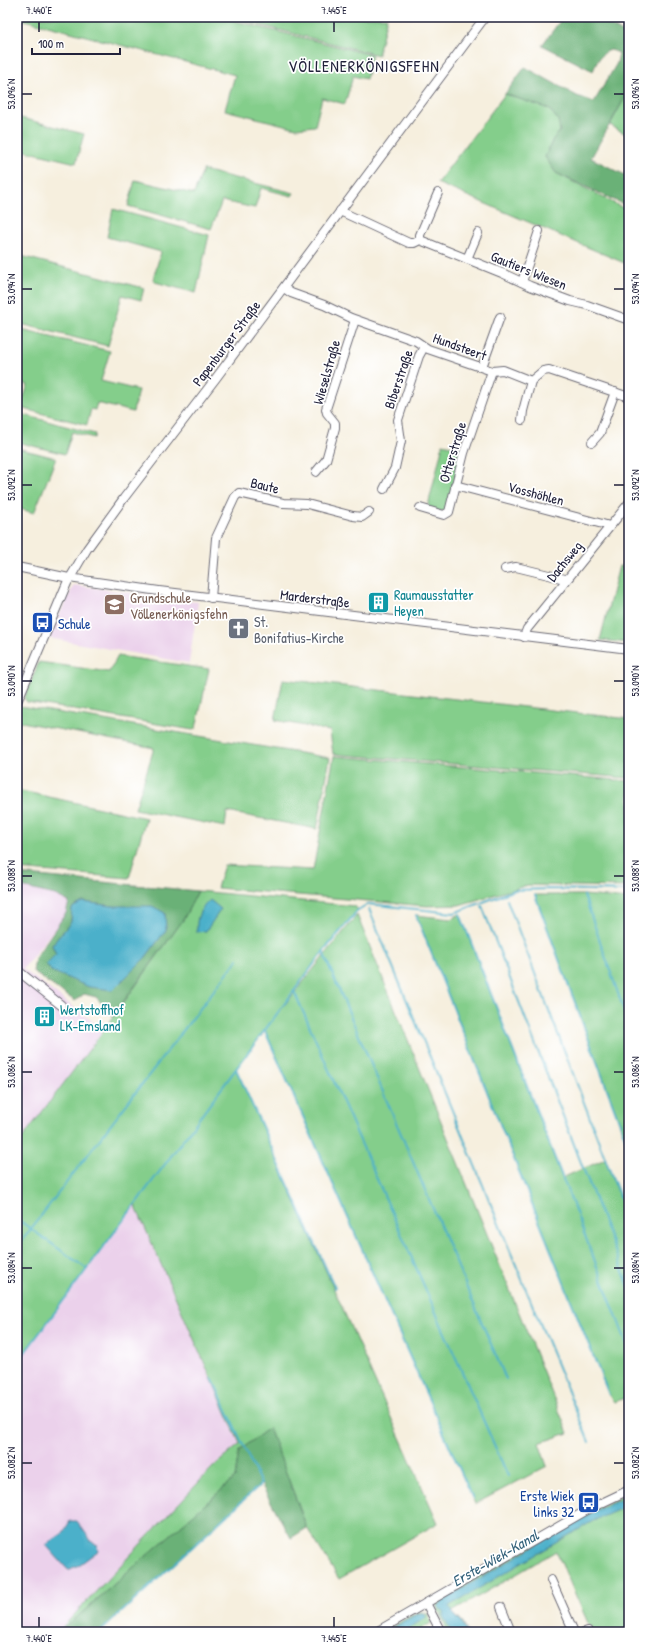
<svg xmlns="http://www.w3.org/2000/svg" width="646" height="1649" viewBox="0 0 646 1649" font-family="'Patrick Hand',sans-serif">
<rect width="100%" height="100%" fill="#fff"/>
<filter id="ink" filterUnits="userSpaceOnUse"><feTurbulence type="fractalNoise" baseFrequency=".025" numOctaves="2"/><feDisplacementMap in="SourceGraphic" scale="8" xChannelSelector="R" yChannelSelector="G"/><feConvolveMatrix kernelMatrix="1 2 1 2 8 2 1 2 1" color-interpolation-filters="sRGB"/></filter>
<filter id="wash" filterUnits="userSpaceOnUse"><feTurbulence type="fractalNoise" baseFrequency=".012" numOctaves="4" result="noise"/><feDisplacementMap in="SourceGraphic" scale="16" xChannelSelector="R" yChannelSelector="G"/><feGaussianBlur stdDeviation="0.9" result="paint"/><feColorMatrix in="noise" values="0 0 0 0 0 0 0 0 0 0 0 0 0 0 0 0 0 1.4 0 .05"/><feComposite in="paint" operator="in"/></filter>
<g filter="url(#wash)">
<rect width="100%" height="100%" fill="#f6efde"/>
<g fill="#ebd1eb">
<polygon points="74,585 198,602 189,663 48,638"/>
<polygon points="17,888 84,891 23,969 104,1030 17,1145"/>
<polygon points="135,1204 240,1444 213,1467 58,1632 17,1632 17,1363"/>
</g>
<g fill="#84ce8b" stroke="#537863">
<polygon points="17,17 219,17 372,55 366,79 353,76 345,104 322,98 315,126 296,128 225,110 235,75 17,18"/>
<polygon points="228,17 387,17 378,55"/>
<polygon points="629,90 629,136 610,125"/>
<polygon points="505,94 549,109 558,120 561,131 553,139 545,157 556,173 629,211 629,265 437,183"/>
<polygon points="17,117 84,134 76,163 17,149"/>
<polygon points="203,170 294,193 292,196 261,188 255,208 222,201 211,229 128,206 135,180 194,194"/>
<polygon points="113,209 209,235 196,293 155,282 153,279 161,252 107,237"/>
<polygon points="17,255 144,288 141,300 122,295 108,346 17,323"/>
<polygon points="17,329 110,351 101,381 138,390 133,412 97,403 95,410 91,409 87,425 20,408 28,385 17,382"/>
<polygon points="17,413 95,434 94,438 72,432 65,454 17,442"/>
<polygon points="443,444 465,449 449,512 427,510"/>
<polygon points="17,448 56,458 34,513 17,508"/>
<polygon points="619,566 629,567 629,643 600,640"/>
<polygon points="118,656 209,669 196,728 193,730 27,702 24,698 39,662 109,672"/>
<polygon points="283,679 629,719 628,778 333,754 330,731 275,720"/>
<polygon points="20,706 330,758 317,829 227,812 225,827 135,809 154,748 17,721 17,715"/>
<polygon points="334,756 629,781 629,887 528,885 459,905 427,906 217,888 224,865 313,870"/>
<polygon points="17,790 146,818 129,878 17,869"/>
<polygon points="198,891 355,906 358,910 323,952 275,1017 357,915 568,1433 539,1443 547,1466 475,1504 265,1031 236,1069 438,1523 339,1579 307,1528 269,1428 239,1451 235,1478 60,1632 58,1632 213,1467 240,1444 135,1205 17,1363 17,1145 104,1030 183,920"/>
<polygon points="535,895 584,895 629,899 629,1147"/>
<polygon points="460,914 562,1178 605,1159 629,1221 629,1397 614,1402 609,1395 416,915 451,919"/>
<polygon points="629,1493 629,1632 592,1632 556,1551 452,1612 464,1624 467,1632 447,1632 441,1616 442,1614 438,1611 436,1605 437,1600 589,1511 591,1513 592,1512 591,1510"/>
<polygon points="417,1612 423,1612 428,1614 431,1623 416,1632 382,1632"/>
</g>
<g fill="#6bb177" stroke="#466a59" fill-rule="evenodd">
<path d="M563,17h29l37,18v55l-38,68 38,19v30l-73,-34 -11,-16 8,-18 7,-8 -2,-11 -9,-11 -44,-15 20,-27 52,29 17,6 23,-39 2,-10 -8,-3c-10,2 -14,12 -18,21l-51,-26z"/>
<path d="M17,874l181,17 -15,29 -70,96 -17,-19 -12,-3 -9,7 -42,-29 2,-14 31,-45 3,-11 -14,-7 -38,-9zM83,902l82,11 1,17 -21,28 -99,6 10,-10 -4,-9 19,-23 1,-14z"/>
<polygon points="269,1428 307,1528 291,1538 261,1484 100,1632 60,1632 235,1478 239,1451"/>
</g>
<g fill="#4bb0ca" stroke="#366982">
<path d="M210,900l11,9 -15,22 -9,1c-1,-15 2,-22 13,-32z"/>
<polygon points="83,902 112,906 152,906 165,913 166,930 145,958 113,990 89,987 51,971 46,964 56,954 52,945 71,922 72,908"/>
<path d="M629,1496v9l-36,16 -144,85c4,10 14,15 18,26h-16l-8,-16 2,-4 -7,-5 5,-7 149,-88z"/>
<polygon points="70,1521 77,1521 92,1542 97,1546 98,1551 79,1565 68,1570 46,1545 63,1533"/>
<polygon points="423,1613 426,1616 426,1618 402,1632 386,1632 415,1615"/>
</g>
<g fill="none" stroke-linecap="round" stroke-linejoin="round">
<g stroke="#4bb0ca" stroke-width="2">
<polyline points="535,895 629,1148"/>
<polyline points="584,895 629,1025"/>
<polyline points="507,900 629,1221"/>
<polyline points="482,906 629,1287"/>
<polyline points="369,909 589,1442"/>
<polyline points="460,914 629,1349"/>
<polyline points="416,915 609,1395"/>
<polyline points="323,952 506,1379"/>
<polyline points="294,991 508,1476"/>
<polyline points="265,1031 473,1499"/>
<polyline points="236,1069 335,1288"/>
<polyline points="17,1219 87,1269 17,1363"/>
<polyline points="17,1247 238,959"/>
<polyline points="87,1269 323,952 358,910 368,904 454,913 515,890 548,889 629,891"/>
<polyline points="100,1632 261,1484 212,1378"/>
</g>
</g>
</g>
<g filter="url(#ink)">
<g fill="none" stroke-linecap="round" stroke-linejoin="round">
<defs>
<g id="minor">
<polyline points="340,211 409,243 414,243 420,240 502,273 530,286 570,301 587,305 629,320"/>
<polyline points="420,240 420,235 438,193"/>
<polyline points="467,259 478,233"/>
<polyline points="522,282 539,231"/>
<polyline points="284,288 291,293 324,305 351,318 416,341 428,349 492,371 503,370 531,381 543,371 549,370 629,397"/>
<polyline points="482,367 500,317"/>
<polyline points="522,420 523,411 531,381"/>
<polyline points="592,442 600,433 615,392"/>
<polyline points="316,472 326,460 335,428 335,423 327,413 326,409 355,320"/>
<polyline points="455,485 610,526"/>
<polyline points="384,489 395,468 401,441 398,420 419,356 424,347"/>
<polyline points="420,508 444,515 449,512 464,453 492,371"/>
<polyline points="17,567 69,578 159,591 629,649"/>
<polyline points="505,569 516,567 565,579"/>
<polyline points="211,598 216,538 235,497 239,493 283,503 307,504 353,516 362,517 369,512"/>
<polyline points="524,637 527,629 629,503"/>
<polyline points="17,702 67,583 87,549 124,498 216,378 485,17"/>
<polyline points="17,970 61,1005"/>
<polyline points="551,1580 574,1632"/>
<polyline points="426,1603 441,1632"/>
<polyline points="501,1607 511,1632"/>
<polyline points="376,1632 589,1509 629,1490"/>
<polyline points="585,1632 588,1631"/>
</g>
</defs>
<use href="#minor" stroke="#6c6a74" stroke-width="10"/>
<use href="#minor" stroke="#fff" stroke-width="8"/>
</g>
</g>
<path fill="none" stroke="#22223b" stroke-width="1.5" d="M39,22v10M334,22v10M22,94h10M614,94h10M22,289h10M614,289h10M22,485h10M614,485h10M22,681h10M614,681h10M22,876h10M614,876h10M22,1072h10M614,1072h10M22,1268h10M614,1268h10M22,1463h10M614,1463h10M39,1617v10M334,1617v10"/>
<defs>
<symbol id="building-square" viewBox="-11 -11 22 22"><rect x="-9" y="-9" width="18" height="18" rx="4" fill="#0f9aa8" stroke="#fff"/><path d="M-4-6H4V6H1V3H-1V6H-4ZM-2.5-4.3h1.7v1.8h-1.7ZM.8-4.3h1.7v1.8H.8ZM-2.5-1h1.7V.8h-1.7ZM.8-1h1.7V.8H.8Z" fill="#fff"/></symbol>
<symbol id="school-square" viewBox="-11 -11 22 22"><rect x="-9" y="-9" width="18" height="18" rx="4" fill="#8d6e63" stroke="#fff"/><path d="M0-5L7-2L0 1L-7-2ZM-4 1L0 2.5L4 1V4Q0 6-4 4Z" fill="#fff"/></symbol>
<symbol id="bus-square" viewBox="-11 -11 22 22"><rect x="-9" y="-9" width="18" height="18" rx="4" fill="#1a4fb4" stroke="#fff"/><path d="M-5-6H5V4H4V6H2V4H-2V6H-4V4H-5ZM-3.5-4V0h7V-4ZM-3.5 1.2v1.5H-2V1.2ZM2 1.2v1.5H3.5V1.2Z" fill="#fff"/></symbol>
<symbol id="church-square" viewBox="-11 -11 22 22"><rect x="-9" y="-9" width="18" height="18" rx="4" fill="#6b7280" stroke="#fff"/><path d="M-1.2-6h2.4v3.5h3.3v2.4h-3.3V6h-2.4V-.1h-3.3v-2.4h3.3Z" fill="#fff"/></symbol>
</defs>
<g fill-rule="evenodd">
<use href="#building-square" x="366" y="590" width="25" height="25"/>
<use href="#school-square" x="102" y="592" width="25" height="25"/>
<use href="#bus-square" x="30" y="610" width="25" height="25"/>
<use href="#church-square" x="226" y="616" width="25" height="25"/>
<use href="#building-square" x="32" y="1004" width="25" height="25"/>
<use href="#bus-square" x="576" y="1490" width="25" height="25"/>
</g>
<g text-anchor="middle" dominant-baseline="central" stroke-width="3.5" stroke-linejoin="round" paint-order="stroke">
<g font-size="14" fill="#22223b" stroke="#fff">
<text transform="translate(529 270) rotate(22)">Gautiers Wiesen</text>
<text transform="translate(226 343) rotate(-53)">Papenburger Straße</text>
<text transform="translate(460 346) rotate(20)">Hundsteert</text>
<text transform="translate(326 372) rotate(-74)">Wieselstraße</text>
<text transform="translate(398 379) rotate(-71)">Biberstraße</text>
<text transform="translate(452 452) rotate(-73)">Otterstraße</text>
<text transform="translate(265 485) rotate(14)">Baute</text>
<text transform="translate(536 493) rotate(15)">Vosshöhlen</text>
<text transform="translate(564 561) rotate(-51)">Dachsweg</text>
<text transform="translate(315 598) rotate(7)">Marderstraße</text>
</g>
<g font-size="14" fill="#0d838f" stroke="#fff" text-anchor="start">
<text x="394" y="594">Raumausstatter<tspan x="394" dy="16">Heyen</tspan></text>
<text x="60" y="1009">Wertstoffhof<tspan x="60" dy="16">LK-Emsland</tspan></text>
</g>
<g font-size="14" fill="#785e54" stroke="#fff" text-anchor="start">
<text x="130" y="597">Grundschule<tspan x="130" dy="16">Völlenerkönigsfehn</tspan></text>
</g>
<g font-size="14" fill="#5b616d" stroke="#fff" text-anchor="start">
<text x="254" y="621">St.<tspan x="254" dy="16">Bonifatius-Kirche</tspan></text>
</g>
<g font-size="14" fill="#164399" stroke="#fff" text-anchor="start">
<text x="58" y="623">Schule</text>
<text x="574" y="1495" text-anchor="end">Erste Wiek<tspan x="574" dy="16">links 32</tspan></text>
</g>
<g font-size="15" font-style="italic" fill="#34627b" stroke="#fff">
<text transform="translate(495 1558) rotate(-30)">Erste-Wiek-Kanal</text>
</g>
<g font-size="16" letter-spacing="1" fill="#22223b" stroke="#fff">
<text x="364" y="66">VÖLLENERKÖNIGSFEHN</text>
</g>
</g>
<rect width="646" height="1649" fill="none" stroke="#fff" stroke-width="44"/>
<path d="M32 48v6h88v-6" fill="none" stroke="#22223b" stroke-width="2"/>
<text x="38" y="48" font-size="12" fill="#22223b" stroke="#ffffff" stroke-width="3" paint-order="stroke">100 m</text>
<rect x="22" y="22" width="602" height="1605" fill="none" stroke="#22223b" stroke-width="1.5"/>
<g font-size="10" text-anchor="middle" fill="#22223b">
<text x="39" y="14">7.440°E</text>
<text x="334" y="14">7.445°E</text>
<text transform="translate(11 94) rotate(-90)" y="4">53.096°N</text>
<text transform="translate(635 94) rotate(-90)" y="4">53.096°N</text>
<text transform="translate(11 289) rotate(-90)" y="4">53.094°N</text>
<text transform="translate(635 289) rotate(-90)" y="4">53.094°N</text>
<text transform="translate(11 485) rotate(-90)" y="4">53.092°N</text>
<text transform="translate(635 485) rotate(-90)" y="4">53.092°N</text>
<text transform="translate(11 681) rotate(-90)" y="4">53.090°N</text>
<text transform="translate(635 681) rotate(-90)" y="4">53.090°N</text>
<text transform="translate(11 876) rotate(-90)" y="4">53.088°N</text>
<text transform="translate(635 876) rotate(-90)" y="4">53.088°N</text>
<text transform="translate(11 1072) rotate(-90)" y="4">53.086°N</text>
<text transform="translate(635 1072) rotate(-90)" y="4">53.086°N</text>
<text transform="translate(11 1268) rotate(-90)" y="4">53.084°N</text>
<text transform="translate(635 1268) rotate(-90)" y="4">53.084°N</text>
<text transform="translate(11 1463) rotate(-90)" y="4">53.082°N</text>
<text transform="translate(635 1463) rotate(-90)" y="4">53.082°N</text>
<text x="39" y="1642">7.440°E</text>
<text x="334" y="1642">7.445°E</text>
</g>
</svg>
